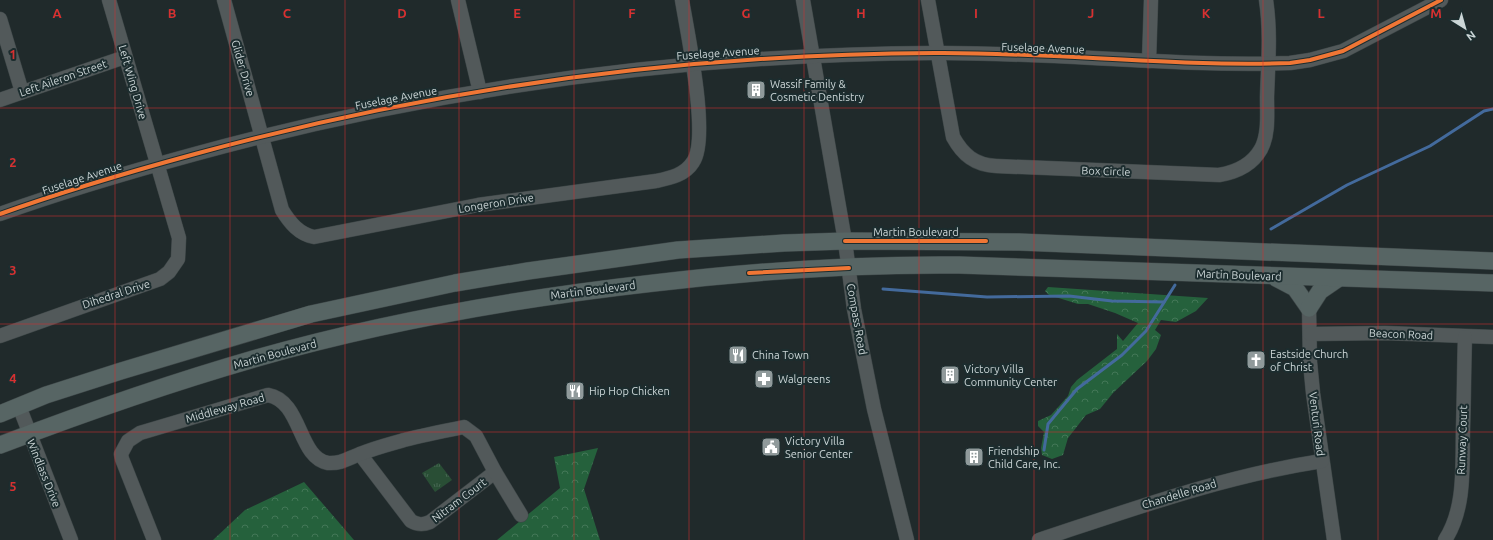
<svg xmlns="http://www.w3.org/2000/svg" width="1493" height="540" viewBox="0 0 1493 540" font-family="Ubuntu,sans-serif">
<defs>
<pattern id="grass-tufts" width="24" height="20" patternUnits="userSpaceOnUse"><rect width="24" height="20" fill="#294e35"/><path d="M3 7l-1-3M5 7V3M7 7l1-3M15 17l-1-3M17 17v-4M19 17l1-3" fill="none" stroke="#476752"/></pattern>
<pattern id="forest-crowns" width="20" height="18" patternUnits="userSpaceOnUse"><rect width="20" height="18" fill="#25613c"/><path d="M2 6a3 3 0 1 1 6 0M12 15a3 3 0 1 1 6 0" fill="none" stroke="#437757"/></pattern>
</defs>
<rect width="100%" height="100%" fill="#202a2b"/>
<polygon fill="url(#grass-tufts)" points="439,463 452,480 435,492 422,473"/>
<g fill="url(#forest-crowns)">
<polygon points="1048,287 1208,298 1196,311 1176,322 1161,320 1155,330 1161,335 1156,349 1147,361 1113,393 1100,409 1086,415 1068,438 1063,455 1052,459 1042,455 1041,448 1044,432 1038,426 1038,421 1051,415 1068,396 1071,387 1077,380 1117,349 1117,334 1123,341 1138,323 1115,313 1088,304 1078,304 1049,295 1045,291"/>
<polygon points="598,448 584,489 600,540 497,540 560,488 554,457"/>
<polygon points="304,482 354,540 213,540 245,510"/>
</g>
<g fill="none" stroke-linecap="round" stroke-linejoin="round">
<g stroke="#436a9c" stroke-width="3">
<polyline points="1271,229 1347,185 1430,146 1484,111 1493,109"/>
<polyline points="883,289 987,297 1069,296 1112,301 1164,302"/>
<polyline points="1044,450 1048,424 1077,389 1122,355 1146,331 1175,285"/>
</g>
<defs>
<g id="minor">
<path d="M224,0l58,210c8,13 17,24 32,27l164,-32 178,-24c14,-3 29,-6 37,-19 17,-24 -6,-131 -11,-162"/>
<polyline points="458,0 480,92"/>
<polyline points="803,0 845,241 854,309 874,409 907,540"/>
<path d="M928,0l25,137c10,18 22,28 43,29l223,9c18,-3 33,-10 42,-26 8,-15 6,-35 6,-52 1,-32 4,-64 -1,-97"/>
<polyline points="0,19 22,92"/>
<polyline points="1149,61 1151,0"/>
<polyline points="0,100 125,57"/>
<path d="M0,214c64,-23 129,-42 195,-60 241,-66 490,-100 740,-101 118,-1 237,14 355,10l20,-3 33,-9 98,-51"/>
<polyline points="1309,308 1310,362 1313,393 1334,540"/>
<polyline points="1310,334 1385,333 1493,337"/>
<polyline points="0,336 160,279 169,272 178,259 179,238 109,0"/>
<polyline points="19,406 71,540"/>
<path d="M360,454l51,67c7,4 12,4 19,1l65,-50"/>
<path d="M154,540l-32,-81 -1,-5 7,-13 12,-8 128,-38c34,6 30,63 60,68 13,1 21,-5 32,-9 14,-6 30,-10 44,-14 20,-5 40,-9 60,-13l12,9 19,36 26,43"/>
<path d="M1039,540c94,-31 185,-64 283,-79"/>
<path d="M1445,540c21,-32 17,-75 18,-111 1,-31 1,-62 2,-92"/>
</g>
<g id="major">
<polyline points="1276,278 1295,288 1309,308"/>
<polyline points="1309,308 1320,291 1339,278"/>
<polyline points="0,414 46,395 121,371 311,314 455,283 528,271 678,250 784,243 845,241 1019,242 1493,261"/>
<path d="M0,445c84,-32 170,-62 257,-87 130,-37 263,-60 397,-75 101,-12 203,-19 305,-18l534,18"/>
</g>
</defs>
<use href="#minor" stroke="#3c4546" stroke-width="15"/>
<use href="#major" stroke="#3c4546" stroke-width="18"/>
<use href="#minor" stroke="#52595a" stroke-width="14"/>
<use href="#major" stroke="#576564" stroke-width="17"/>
<defs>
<g id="cycleway">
<path d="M0,214c64,-23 129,-42 195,-60 241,-66 490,-100 740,-101 118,-1 237,14 355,10l20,-3 33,-9 98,-51"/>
<polyline points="845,241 986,241"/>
<polyline points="749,273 849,268"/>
</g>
</defs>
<use href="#cycleway" stroke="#1c2d2f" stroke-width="6"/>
<use href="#cycleway" stroke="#f07635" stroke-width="4"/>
</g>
<path fill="none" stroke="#d63131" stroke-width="1" stroke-opacity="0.55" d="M115,0v540M230,0v540M345,0v540M459,0v540M574,0v540M689,0v540M804,0v540M919,0v540M1034,0v540M1148,0v540M1263,0v540M1378,0v540M0,108h1493M0,216h1493M0,324h1493M0,432h1493"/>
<defs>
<symbol id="building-square" viewBox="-11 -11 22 22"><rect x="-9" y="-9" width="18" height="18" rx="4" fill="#909a9b" stroke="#1c2d2f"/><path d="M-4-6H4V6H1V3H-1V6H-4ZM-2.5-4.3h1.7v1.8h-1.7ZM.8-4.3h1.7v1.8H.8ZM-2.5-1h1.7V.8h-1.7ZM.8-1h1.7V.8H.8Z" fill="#fff"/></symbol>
<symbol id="restaurant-square" viewBox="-11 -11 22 22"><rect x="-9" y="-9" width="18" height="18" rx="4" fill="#909a9b" stroke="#1c2d2f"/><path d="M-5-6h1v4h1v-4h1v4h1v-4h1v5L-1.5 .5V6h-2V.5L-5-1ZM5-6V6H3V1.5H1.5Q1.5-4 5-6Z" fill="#fff"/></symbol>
<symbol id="church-square" viewBox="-11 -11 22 22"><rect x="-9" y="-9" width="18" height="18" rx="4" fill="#909a9b" stroke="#1c2d2f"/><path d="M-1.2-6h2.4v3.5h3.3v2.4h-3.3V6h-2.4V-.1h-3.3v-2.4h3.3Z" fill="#fff"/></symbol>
<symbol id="pharmacy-square" viewBox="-11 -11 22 22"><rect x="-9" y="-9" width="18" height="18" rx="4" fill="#909a9b" stroke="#1c2d2f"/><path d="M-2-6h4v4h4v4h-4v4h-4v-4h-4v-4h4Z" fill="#fff"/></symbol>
<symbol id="civic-square" viewBox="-11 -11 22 22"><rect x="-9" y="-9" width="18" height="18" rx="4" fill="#909a9b" stroke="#1c2d2f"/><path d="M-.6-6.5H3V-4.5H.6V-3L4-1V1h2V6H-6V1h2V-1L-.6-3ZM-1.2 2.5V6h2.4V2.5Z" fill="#fff"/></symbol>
</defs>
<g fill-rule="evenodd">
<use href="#building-square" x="745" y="79" width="22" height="22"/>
<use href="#restaurant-square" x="727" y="344" width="22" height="22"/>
<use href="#church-square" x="1245" y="349" width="22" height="22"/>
<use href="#building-square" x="939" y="364" width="22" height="22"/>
<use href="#pharmacy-square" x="753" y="368" width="22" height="22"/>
<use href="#restaurant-square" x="564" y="380" width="22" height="22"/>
<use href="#civic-square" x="760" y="436" width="22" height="22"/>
<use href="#building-square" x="963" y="446" width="22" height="22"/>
</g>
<g text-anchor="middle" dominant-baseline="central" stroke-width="4" stroke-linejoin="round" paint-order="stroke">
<g font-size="11" fill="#ccd6d7" stroke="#1c2d2f">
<text transform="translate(1043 48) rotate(2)">Fuselage Avenue</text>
<text transform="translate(718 53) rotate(-4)">Fuselage Avenue</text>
<text transform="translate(243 68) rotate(74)">Glider Drive</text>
<text transform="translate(63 78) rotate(-19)">Left Aileron Street</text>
<text transform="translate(133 82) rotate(74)">Left Wing Drive</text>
<text transform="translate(396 98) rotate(-11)">Fuselage Avenue</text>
<text transform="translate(1106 171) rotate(2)">Box Circle</text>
<text transform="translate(82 178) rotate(-18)">Fuselage Avenue</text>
<text transform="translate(496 203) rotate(-9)">Longeron Drive</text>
<text x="916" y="232">Martin Boulevard</text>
<text transform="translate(1239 275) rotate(2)">Martin Boulevard</text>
<text transform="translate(593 290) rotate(-7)">Martin Boulevard</text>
<text transform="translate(116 294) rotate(-18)">Dihedral Drive</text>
<text transform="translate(857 319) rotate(80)">Compass Road</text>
<text transform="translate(1401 334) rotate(2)">Beacon Road</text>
<text transform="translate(275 354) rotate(-15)">Martin Boulevard</text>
<text transform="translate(225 408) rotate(-16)">Middleway Road</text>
<text transform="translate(1317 424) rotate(83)">Venturi Road</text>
<text transform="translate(1462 440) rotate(-88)">Runway Court</text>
<text transform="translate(44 473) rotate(68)">Windlass Drive</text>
<text transform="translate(1179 494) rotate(-17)">Chandelle Road</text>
<text transform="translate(459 500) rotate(-37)">Nitram Court</text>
</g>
<g font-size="11" fill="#ccd6d7" stroke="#1c2d2f" text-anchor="start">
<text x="770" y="84">Wassif Family &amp;<tspan x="770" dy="13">Cosmetic Dentistry</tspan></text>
<text x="1270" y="354">Eastside Church<tspan x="1270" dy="13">of Christ</tspan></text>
<text x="752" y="355">China Town</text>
<text x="964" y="369">Victory Villa<tspan x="964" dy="13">Community Center</tspan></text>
<text x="778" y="379">Walgreens</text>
<text x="589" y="391">Hip Hop Chicken</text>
<text x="785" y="441">Victory Villa<tspan x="785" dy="13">Senior Center</tspan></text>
<text x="988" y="451">Friendship<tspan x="988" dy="13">Child Care, Inc.</tspan></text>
</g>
</g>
<g font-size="13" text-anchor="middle" font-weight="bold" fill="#d63131" stroke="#1c2d2f" stroke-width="4" stroke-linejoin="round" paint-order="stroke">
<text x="57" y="18">A</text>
<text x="172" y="18">B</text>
<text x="287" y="18">C</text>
<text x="402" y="18">D</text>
<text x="517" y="18">E</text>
<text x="632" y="18">F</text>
<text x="746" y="18">G</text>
<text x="861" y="18">H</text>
<text x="976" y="18">I</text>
<text x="1091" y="18">J</text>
<text x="1206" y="18">K</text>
<text x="1321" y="18">L</text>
<text x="1436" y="18">M</text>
<text x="13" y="59">1</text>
<text x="13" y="167">2</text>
<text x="13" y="275">3</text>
<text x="13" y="383">4</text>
<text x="13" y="491">5</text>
</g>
<g transform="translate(1465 28) rotate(143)" stroke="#1c2d2f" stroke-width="3" paint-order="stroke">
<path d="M0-3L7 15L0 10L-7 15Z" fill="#ccd6d7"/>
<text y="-6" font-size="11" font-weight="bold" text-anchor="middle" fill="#ccd6d7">N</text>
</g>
</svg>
